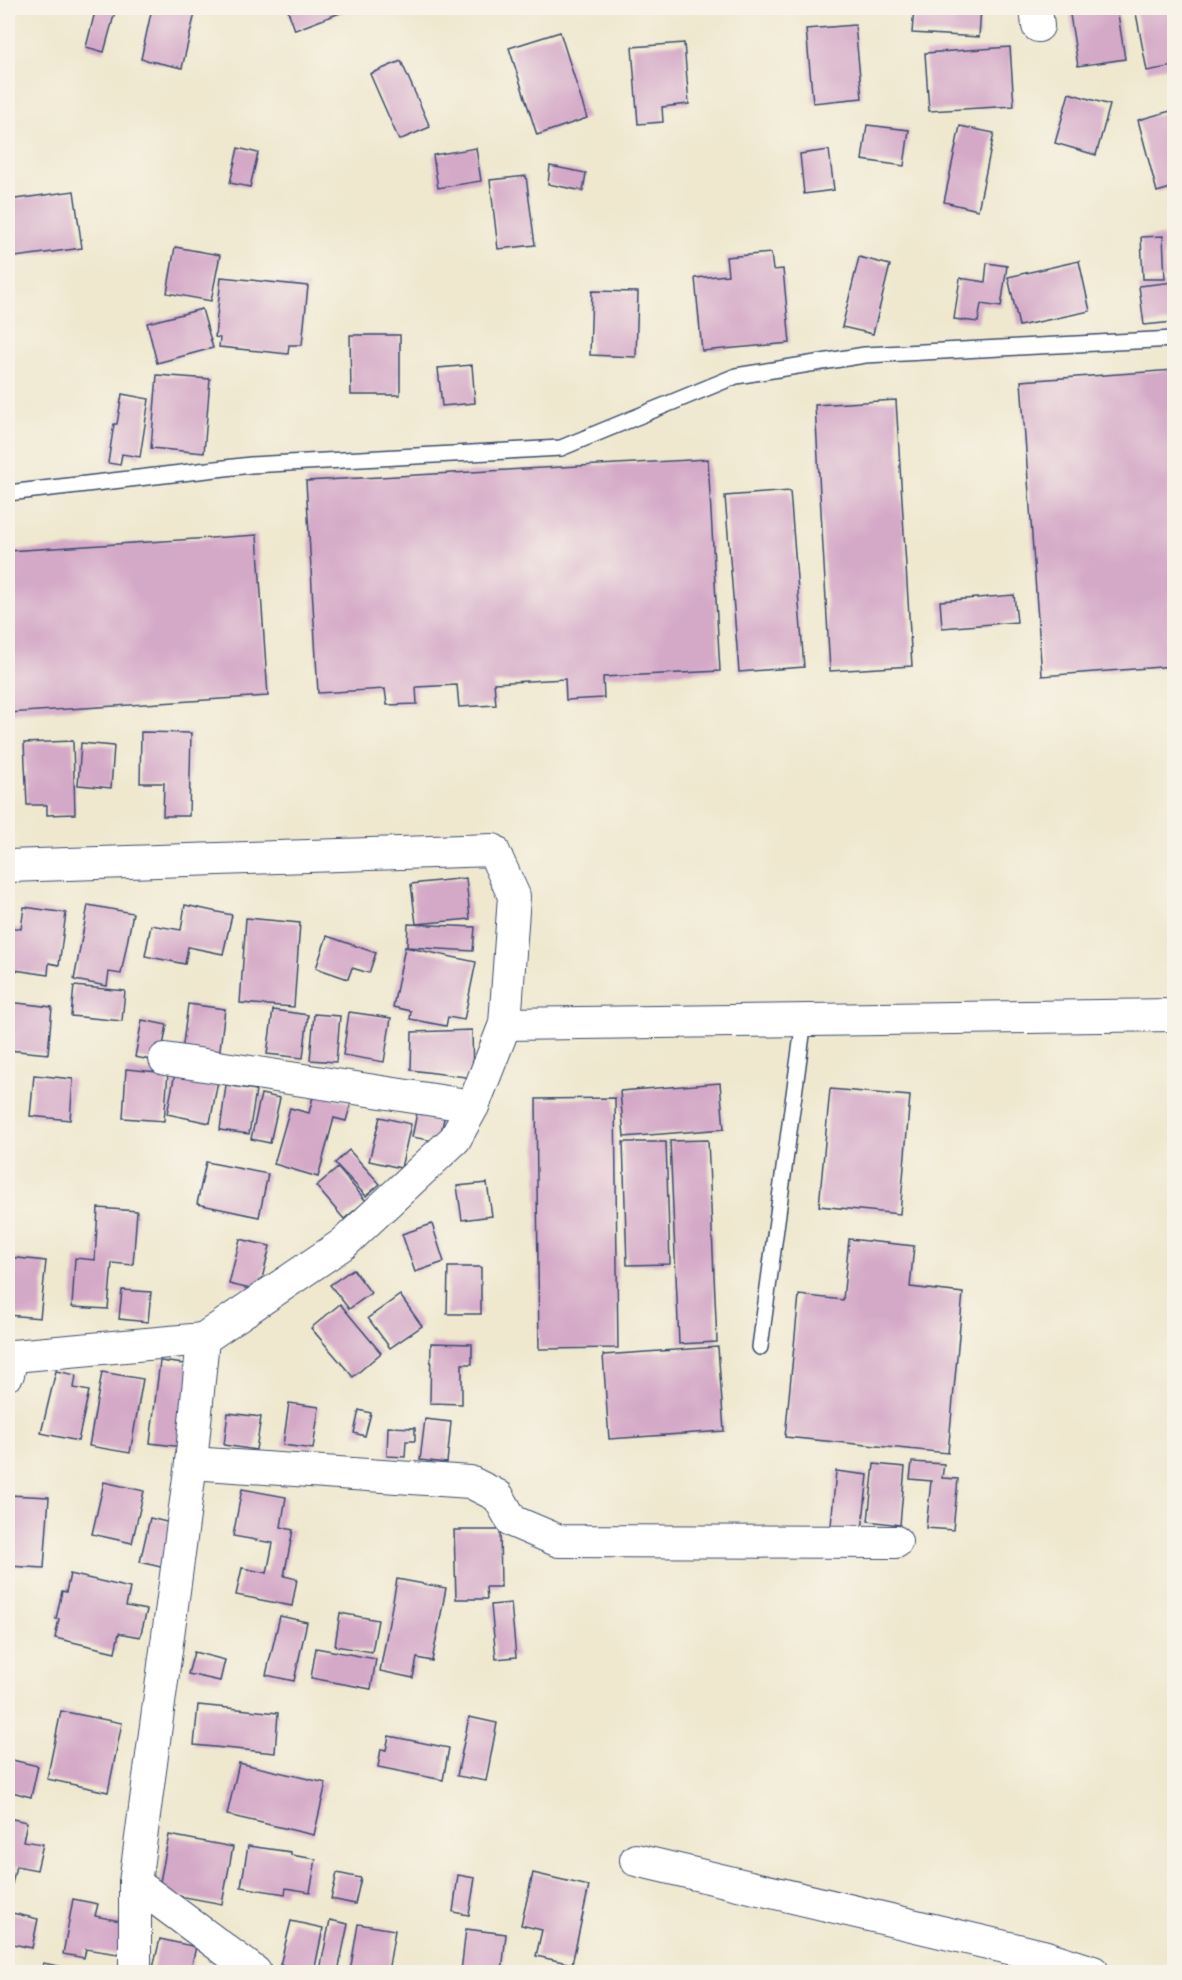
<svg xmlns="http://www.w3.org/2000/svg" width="1182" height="1980" viewBox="0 0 1182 1980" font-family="'Indie Flower',sans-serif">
<rect width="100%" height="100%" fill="#f7f3e8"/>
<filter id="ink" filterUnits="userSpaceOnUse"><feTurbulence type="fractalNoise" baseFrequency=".0167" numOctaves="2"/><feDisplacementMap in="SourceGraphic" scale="12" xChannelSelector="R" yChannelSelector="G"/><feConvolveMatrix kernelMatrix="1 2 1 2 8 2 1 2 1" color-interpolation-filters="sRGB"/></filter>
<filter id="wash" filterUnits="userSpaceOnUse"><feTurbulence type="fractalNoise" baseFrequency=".008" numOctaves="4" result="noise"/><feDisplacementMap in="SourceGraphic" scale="24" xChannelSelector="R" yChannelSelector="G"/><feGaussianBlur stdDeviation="1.35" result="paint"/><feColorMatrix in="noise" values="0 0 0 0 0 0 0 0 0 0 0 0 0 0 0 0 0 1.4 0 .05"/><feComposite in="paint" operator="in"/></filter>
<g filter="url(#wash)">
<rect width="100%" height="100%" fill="#efe8cf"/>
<g id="blocks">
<g fill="#d4a8c7">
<polygon points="96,8 116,8 104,52 86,47"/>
<polygon points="152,8 170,8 195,13 182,68 141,59"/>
<polygon points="287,8 353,8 295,30"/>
<polygon points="914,8 981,8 979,37 912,33"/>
<polygon points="1069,8 1117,8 1125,59 1078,66"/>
<polygon points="1135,8 1174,8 1174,66 1147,71"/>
<polygon points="855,25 862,98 813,103 806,29"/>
<polygon points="560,32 587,118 537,135 509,48"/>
<polygon points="684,43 689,104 662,107 663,122 638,124 632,47"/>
<polygon points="1010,47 1014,106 929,111 925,53"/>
<polygon points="401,61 430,127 399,140 370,74"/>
<polygon points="1069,93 1110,105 1096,155 1055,143"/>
<polygon points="1174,110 1174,187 1157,192 1138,120"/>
<polygon points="867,125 909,130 904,166 862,160"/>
<polygon points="960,126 994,133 978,210 944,202"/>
<polygon points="238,148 258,153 250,187 230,183"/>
<polygon points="476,148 481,181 438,188 433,155"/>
<polygon points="829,150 834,190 804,194 800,154"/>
<polygon points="550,166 586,173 583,191 548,184"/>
<polygon points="526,176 535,245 498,249 490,180"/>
<polygon points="74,191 82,248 8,258 8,200"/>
<polygon points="1163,236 1165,279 1143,279 1141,237"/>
<polygon points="175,247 220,255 211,301 167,293"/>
<polygon points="771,253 773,270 783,269 790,343 702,351 695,278 728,275 726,257"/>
<polygon points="859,257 890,265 873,334 842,327"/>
<polygon points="1079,261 1090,311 1019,326 1008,277"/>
<polygon points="987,263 1007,266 1001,307 981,304 978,322 954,319 960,278 985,282"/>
<polygon points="221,277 308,286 302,345 289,345 288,354 219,347 220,338 215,337"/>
<polygon points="1174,282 1174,322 1144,325 1139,286"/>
<polygon points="592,291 638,292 636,357 590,355"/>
<polygon points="202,309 213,348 157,363 147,323"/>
<polygon points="350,335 400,335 400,395 351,395"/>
<polygon points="472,365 475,403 442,406 438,368"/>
<polygon points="1174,370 1174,666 1042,676 1021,381"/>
<polygon points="157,375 210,379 204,453 151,448"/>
<polygon points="122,394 149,399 140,457 122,454 120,465 108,463 114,424 117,424"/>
<polygon points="896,400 912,666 830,671 815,405"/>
<polygon points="708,459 720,671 603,677 604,698 566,700 565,679 494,683 496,705 459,707 457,685 416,687 417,704 387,705 385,689 318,693 306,481"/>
<polygon points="790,491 804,667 739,672 725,496"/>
<polygon points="257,535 268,696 8,713 8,551"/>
<polygon points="1014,595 1017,622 942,628 940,601"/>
<polygon points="141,732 191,733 189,816 163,816 164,783 140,783"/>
<polygon points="73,741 75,814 47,815 47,805 27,805 24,743"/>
<polygon points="81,743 114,746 111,788 78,785"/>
<polygon points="466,878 470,919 416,924 411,884"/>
<polygon points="88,905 133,913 121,974 109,972 107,986 74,980"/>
<polygon points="185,905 232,915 223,954 188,947 185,964 145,956 151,925 181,930"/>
<polygon points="24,907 66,913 59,965 49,963 48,975 8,969 8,927 21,929"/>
<polygon points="246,918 300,923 294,1007 240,1003"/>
<polygon points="408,924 475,927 473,951 407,947"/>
<polygon points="327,936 376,953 369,973 352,968 348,979 316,968"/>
<polygon points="405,947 476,962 464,1020 448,1017 446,1026 410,1019 411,1011 393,1007"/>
<polygon points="74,986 125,991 122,1021 71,1016"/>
<polygon points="8,1002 52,1007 48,1054 8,1050"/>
<polygon points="188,1004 225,1009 218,1065 181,1060"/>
<polygon points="273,1010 308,1015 303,1058 267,1054"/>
<polygon points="349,1012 391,1018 384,1062 343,1055"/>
<polygon points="314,1014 340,1016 336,1062 310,1060"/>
<polygon points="142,1020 167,1025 160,1062 135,1057"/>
<polygon points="472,1030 473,1078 411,1070 412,1032"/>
<polygon points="176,1068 219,1076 210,1123 167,1114"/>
<polygon points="126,1069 168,1073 164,1121 123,1118"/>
<polygon points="34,1075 73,1079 70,1120 30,1116"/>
<polygon points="720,1083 724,1129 624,1137 620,1091"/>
<polygon points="226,1085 256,1090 249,1134 220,1130"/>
<polygon points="830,1089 910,1096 900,1214 819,1206"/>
<polygon points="314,1093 351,1103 346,1121 334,1118 318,1177 274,1164 290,1108 309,1113"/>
<polygon points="261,1094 280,1098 270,1143 251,1139"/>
<polygon points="615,1098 618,1348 539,1349 536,1099"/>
<polygon points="418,1108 445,1114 439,1142 412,1137"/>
<polygon points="380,1117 411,1124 401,1168 369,1161"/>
<polygon points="708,1140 717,1342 679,1344 670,1141"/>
<polygon points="623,1142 666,1142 670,1264 627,1265"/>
<polygon points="349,1150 380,1184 366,1196 335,1163"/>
<polygon points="206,1162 268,1174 259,1217 197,1204"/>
<polygon points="338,1168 366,1201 344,1219 316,1186"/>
<polygon points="487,1183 492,1216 462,1220 457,1186"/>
<polygon points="98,1208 137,1211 133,1265 112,1263 108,1309 72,1307 75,1258 95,1260"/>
<polygon points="432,1224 444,1262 415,1272 402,1234"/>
<polygon points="240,1239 270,1246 259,1291 229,1284"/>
<polygon points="849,1239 914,1246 910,1287 963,1293 948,1453 785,1437 799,1295 843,1300"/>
<polygon points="8,1257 46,1261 40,1318 8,1315"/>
<polygon points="448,1267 481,1267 481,1314 447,1314"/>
<polygon points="353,1269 371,1293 349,1309 330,1285"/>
<polygon points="122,1290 151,1292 148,1322 119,1319"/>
<polygon points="400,1295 422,1326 390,1348 368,1318"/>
<polygon points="340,1304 381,1353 353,1377 311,1328"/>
<polygon points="431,1343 472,1344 472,1364 462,1364 462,1404 430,1403"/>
<polygon points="718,1347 724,1431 609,1439 603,1355"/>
<polygon points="160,1361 192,1365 183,1447 150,1443"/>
<polygon points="56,1371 76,1375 74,1388 89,1391 78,1441 41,1433"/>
<polygon points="102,1372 143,1379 130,1453 89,1446"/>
<polygon points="289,1403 319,1407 313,1449 283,1445"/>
<polygon points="359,1410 371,1413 365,1436 354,1433"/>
<polygon points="228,1413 261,1417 256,1450 224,1445"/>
<polygon points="425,1419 451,1422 447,1463 420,1460"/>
<polygon points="388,1427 415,1428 415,1441 406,1441 405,1457 387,1456"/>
<polygon points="912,1462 944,1464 942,1478 958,1479 953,1530 926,1528 931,1481 910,1479"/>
<polygon points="874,1464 905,1467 900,1525 868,1521"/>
<polygon points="836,1471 868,1475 861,1540 830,1537"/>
<polygon points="104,1482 144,1491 132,1543 92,1534"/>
<polygon points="242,1489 286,1497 281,1527 293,1530 284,1576 297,1579 292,1606 236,1595 242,1568 267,1573 273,1543 233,1536"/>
<polygon points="8,1495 49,1497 44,1568 8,1566"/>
<polygon points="150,1518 179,1525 169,1569 140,1562"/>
<polygon points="454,1530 500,1530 501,1587 486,1587 487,1599 456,1599"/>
<polygon points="70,1574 130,1588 126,1606 147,1610 140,1637 119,1633 115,1652 55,1638 59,1619 56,1619 62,1591 66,1592"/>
<polygon points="397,1579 446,1588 432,1661 417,1658 413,1678 380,1671"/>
<polygon points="511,1603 516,1657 496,1659 491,1605"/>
<polygon points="340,1613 378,1620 372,1652 335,1646"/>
<polygon points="280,1616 307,1622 294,1681 266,1675"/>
<polygon points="316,1648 376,1659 371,1689 311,1678"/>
<polygon points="194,1652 225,1660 220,1681 188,1674"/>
<polygon points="198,1705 278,1713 275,1753 194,1745"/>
<polygon points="61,1711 122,1723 108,1792 47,1779"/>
<polygon points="469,1717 497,1723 486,1781 457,1776"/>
<polygon points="389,1736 449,1748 443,1780 378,1767 381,1749 386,1750"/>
<polygon points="8,1759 38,1766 31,1797 8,1791"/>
<polygon points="239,1763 326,1783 314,1835 227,1815"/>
<polygon points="8,1818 27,1822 23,1841 43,1844 37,1870 16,1866 12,1884 8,1883"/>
<polygon points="169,1835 233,1847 222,1904 158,1892"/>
<polygon points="248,1846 291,1852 291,1855 316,1859 310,1892 286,1888 285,1894 241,1887"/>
<polygon points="337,1873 361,1878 355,1904 331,1899"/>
<polygon points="533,1873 589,1886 572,1964 536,1956 542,1930 521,1925"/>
<polygon points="458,1875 475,1878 469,1915 453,1912"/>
<polygon points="73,1899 98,1904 95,1916 130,1923 124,1955 86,1949 84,1958 63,1954"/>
<polygon points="8,1912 38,1919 32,1948 8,1943"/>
<polygon points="330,1920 348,1924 338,1972 320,1970"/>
<polygon points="291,1921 323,1928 314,1972 280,1965"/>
<polygon points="358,1924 395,1930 388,1972 350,1972"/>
<polygon points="466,1929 506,1934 502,1972 461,1972"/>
<polygon points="160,1939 196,1947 190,1972 152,1972"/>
<polygon points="43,1963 84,1971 84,1972 41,1972"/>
</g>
</g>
</g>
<g filter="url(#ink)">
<use href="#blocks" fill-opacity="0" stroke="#3b4b6f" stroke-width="1.5"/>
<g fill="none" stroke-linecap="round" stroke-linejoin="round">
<defs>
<g id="service">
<polyline points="8,493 251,465 561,448 736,376 865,355 1174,339"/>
<polyline points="760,1347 804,1020"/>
</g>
<g id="minor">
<polyline points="1036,8 1038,26"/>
<polyline points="8,866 493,850 514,896 505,1024 473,1106 455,1139 343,1244 203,1339 191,1463 135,1883 135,1972"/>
<polyline points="505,1024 1174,1015"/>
<polyline points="165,1059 473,1106"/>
<polyline points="8,1374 13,1356 203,1339"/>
<polyline points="191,1463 470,1482 498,1496 512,1521 559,1541 896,1542"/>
<polyline points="636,1860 1043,1956 1093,1972"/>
<polyline points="135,1883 255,1972"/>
</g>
</defs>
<use href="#service" stroke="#3b4b6f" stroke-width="18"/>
<use href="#minor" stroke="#3b4b6f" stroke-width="34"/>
<use href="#service" stroke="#fff" stroke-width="15"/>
<use href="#minor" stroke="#fff" stroke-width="32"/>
</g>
</g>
<rect width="1182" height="1980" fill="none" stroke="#f7f3e8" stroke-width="30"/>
</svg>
